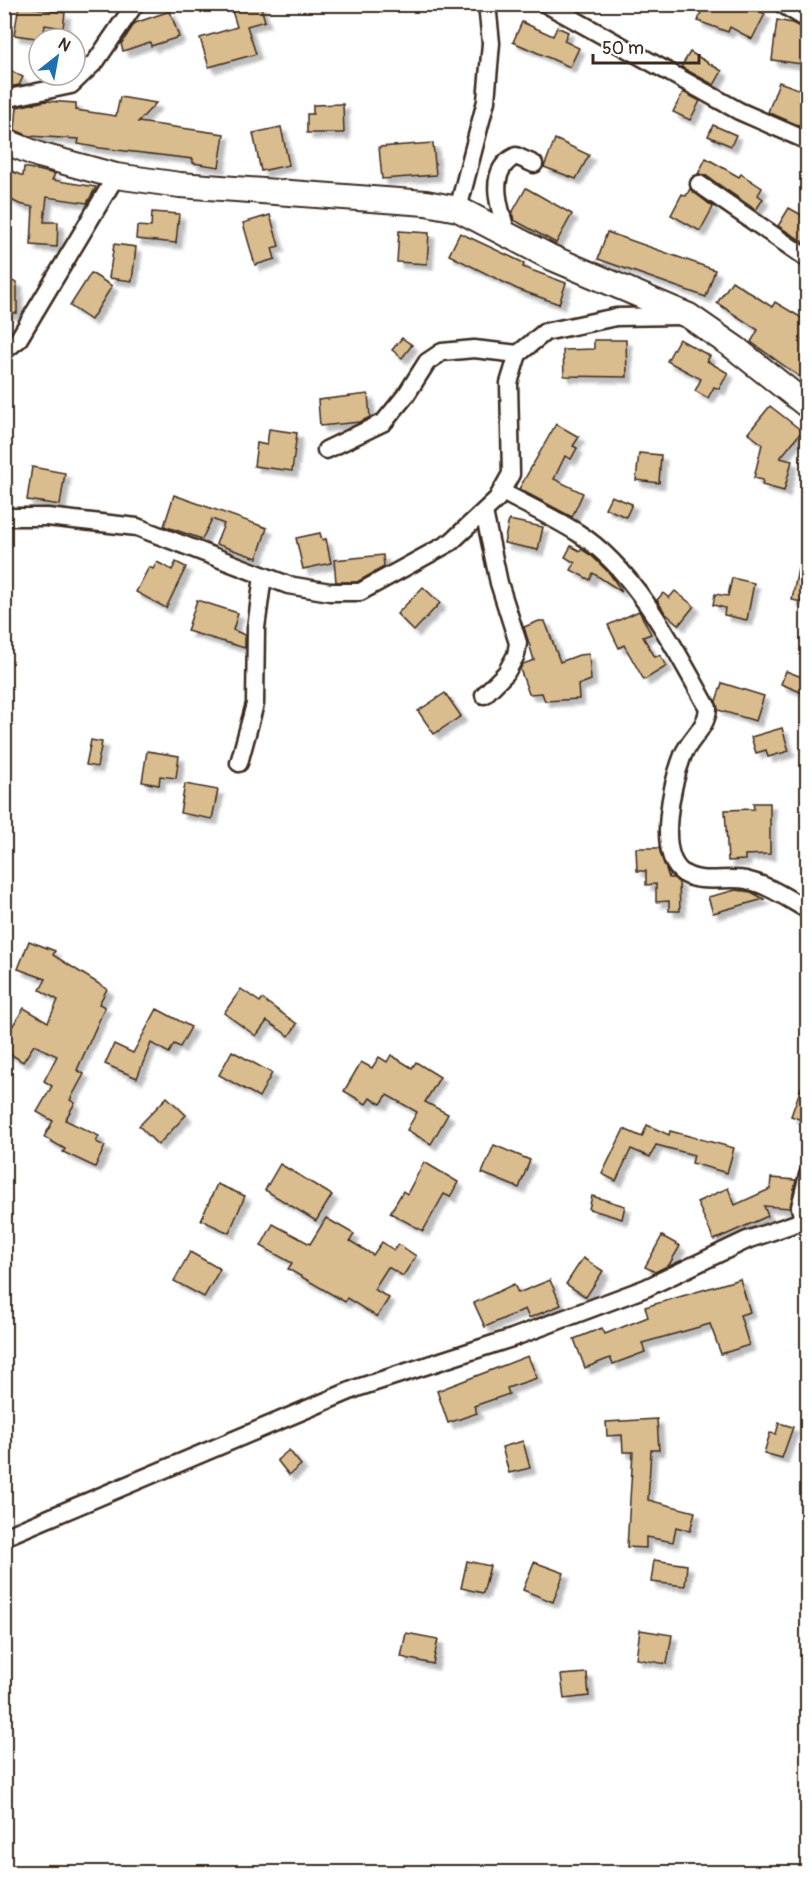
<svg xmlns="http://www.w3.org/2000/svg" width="812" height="1877" viewBox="0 0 812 1877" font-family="Pangolin,sans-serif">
<defs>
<filter id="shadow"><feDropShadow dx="5.5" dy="5.5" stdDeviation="1.5" flood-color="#0004"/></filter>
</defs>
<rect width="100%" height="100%" fill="#fff"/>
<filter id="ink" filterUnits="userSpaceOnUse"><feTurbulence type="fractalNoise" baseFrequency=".0167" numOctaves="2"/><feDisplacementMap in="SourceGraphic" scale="12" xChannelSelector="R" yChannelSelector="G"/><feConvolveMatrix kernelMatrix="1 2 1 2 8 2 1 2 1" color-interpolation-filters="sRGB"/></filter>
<g filter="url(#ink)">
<g fill="#dabd8e" stroke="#3b2a1e" stroke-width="1.5" filter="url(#shadow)">
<polygon points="230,4 260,4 265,21 247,26 256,54 209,67 200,38 237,27"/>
<polygon points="704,4 746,4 765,14 752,39 730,27 728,32 698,21"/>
<polygon points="19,5 65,13 63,28 45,25 43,39 14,35"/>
<polygon points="170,11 179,37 151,46 150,42 123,51 121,44 135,23"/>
<polygon points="777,20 792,23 806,30 802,64 772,60"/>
<polygon points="522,22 553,36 557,27 568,32 564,41 579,48 570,67 513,42"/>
<polygon points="690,52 722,71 714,85 681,67"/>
<polygon points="4,67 23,77 19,85 4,88"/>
<polygon points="779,82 807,92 807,129 768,112"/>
<polygon points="683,92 700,101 690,120 673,112"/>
<polygon points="120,97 156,103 138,122 224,134 219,167 193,163 193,159 100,148 78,144 79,139 29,136 15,130 17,107 46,101 76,103 76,110 116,116"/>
<polygon points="343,104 344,133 307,133 307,114 313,114 313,105"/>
<polygon points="713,125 736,135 731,146 708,136"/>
<polygon points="281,127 289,165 261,171 253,133"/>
<polygon points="555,139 589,155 576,179 544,167"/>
<polygon points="433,143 436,175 382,179 379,147"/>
<polygon points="706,158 739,177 741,174 762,188 758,195 763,199 756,210 705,175 698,174"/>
<polygon points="24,167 55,174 52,180 96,187 87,203 47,197 44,222 58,222 57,247 31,245 33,207 19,204 4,196 4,168 23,176"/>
<polygon points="526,188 572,214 556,243 514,220 512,213"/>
<polygon points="690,189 713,207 700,231 671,215 682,194 686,196"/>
<polygon points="789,208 807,218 807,244 778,226"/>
<polygon points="152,212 179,214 176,243 136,239 137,226 151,227"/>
<polygon points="270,215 279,246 272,248 275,259 255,265 243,223"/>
<polygon points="399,231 429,233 427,264 397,262"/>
<polygon points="607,232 715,270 706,297 598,259"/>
<polygon points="460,233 524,263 523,267 566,283 559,304 517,289 449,255"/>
<polygon points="114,244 136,247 132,281 109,278"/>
<polygon points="91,273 112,286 91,320 70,306"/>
<polygon points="4,281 17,282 17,313 4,313"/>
<polygon points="732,281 772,307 775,302 807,321 807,382 751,342 758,330 717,303"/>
<polygon points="402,338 412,345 402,358 392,350"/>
<polygon points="679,339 710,356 707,361 728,373 719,389 714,387 708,398 695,391 701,379 667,361"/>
<polygon points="594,340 626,340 627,377 564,376 563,350 594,349"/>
<polygon points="368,394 370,417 360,422 320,426 318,400"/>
<polygon points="770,406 802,431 780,458 792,461 784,491 762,485 763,480 754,478 762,444 748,433"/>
<polygon points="556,424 579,437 573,446 577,448 571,459 565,456 554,479 583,493 572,517 519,489"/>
<polygon points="269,429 297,433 292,471 254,466 257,443 267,445"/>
<polygon points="639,453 661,455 659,483 636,480"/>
<polygon points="32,467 65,473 60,505 27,500"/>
<polygon points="174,495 267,528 257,558 216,544 224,524 212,519 202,539 164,526"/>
<polygon points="611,496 632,504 626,517 605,508"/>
<polygon points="509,520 543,527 538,550 504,543"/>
<polygon points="320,533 322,540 326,539 331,563 303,569 296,538"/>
<polygon points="571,546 580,551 581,549 592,556 610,574 622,592 593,573 590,580 571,570 575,563 565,557"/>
<polygon points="383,555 384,567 357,582 336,582 334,560"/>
<polygon points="157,562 172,570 176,562 186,567 166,608 136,592 149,567 153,569"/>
<polygon points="798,569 807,571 807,603 792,600"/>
<polygon points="732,578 754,583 747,620 724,615 725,608 713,605 715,594 728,596"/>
<polygon points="423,587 440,603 414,631 397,614"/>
<polygon points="675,591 694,606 679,625 665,613 657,600 663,593 669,598"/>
<polygon points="197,600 238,613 233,630 245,635 245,648 187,631"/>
<polygon points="639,611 651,634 643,637 655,657 660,655 667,666 644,680 624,645 619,648 608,625"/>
<polygon points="539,621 545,621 560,662 579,655 589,654 591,680 578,685 579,699 545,701 542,693 529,694 520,669 523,664 534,660 524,627"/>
<polygon points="786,671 807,679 803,693 781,684"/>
<polygon points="722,683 764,696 756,721 718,710 716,701"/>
<polygon points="445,693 461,716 434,734 418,711"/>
<polygon points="782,728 789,751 768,757 766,750 756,753 751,737"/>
<polygon points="91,740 102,742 97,767 86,765"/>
<polygon points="147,751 179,756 176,778 160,776 159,785 142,782"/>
<polygon points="185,784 218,790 212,819 180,813"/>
<polygon points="753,803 770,803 770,854 745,855 745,860 728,861 725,810 754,809"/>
<polygon points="636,848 659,848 669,878 674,878 679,883 680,911 669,911 669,901 656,902 656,884 646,885 646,871 637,871"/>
<polygon points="736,890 751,892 764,899 713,913 708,897"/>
<polygon points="29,941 55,951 53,955 107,989 99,1004 105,1007 77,1070 84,1074 70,1100 75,1103 65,1120 99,1136 96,1142 105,1146 95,1167 63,1152 65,1149 44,1137 53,1121 37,1112 52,1086 44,1081 57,1056 34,1045 23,1062 4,1050 4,1039 24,1008 48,1022 58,1000 40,990 46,979 18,969"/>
<polygon points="241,989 260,1002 262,999 297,1024 289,1036 267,1021 256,1036 224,1013"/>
<polygon points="157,1009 191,1027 180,1047 174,1044 169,1053 151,1043 137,1078 105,1064 114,1044 133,1053"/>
<polygon points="232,1051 272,1073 259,1097 219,1075"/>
<polygon points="391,1055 412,1068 416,1062 440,1077 425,1102 448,1114 431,1144 407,1130 417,1112 387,1095 381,1104 370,1098 366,1104 344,1091 361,1062 372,1068 379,1057 387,1062"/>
<polygon points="806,1074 807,1074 807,1122 791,1116"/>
<polygon points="167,1097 186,1115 158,1145 139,1126"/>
<polygon points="647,1125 669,1135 670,1131 734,1148 727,1173 692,1163 694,1155 656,1145 650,1157 631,1149 616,1181 602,1174 624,1129 642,1137"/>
<polygon points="494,1145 530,1160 519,1188 482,1173"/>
<polygon points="424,1162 458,1182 450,1197 444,1194 423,1231 390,1213 403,1191 407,1194"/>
<polygon points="280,1164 332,1195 316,1221 265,1190"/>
<polygon points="771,1178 796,1180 790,1208 764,1206 768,1216 714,1240 697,1202 728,1188 735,1205 770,1189"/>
<polygon points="217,1184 245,1196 229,1233 201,1220"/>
<polygon points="592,1196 625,1206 622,1219 589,1209"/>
<polygon points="326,1218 354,1234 350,1241 373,1255 382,1242 394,1250 398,1244 416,1256 403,1276 388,1267 374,1289 389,1298 377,1317 347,1298 345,1302 288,1269 292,1263 261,1246 273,1224 310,1244"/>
<polygon points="662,1236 680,1246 669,1265 655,1272 645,1267"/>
<polygon points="190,1252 220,1269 204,1297 174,1281"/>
<polygon points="583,1258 603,1271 586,1297 566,1284"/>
<polygon points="740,1279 750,1312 740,1315 749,1345 721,1354 710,1324 642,1343 645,1352 613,1364 610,1358 585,1368 574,1339 602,1328 605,1334 648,1317 645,1307"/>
<polygon points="550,1280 561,1305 529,1318 525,1309 485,1327 474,1303 514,1284 518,1293"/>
<polygon points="528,1356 537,1378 507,1388 509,1394 474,1406 477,1413 448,1423 437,1391"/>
<polygon points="657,1419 659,1450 651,1450 648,1500 695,1512 690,1531 676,1527 673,1542 646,1537 646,1548 627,1547 633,1452 623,1452 622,1435 607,1436 606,1422"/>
<polygon points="779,1423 793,1427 782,1458 764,1453 770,1433 776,1434"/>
<polygon points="523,1441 530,1468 509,1473 502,1447"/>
<polygon points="289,1450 301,1465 289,1475 277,1460"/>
<polygon points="654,1560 687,1565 685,1586 651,1582"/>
<polygon points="467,1561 490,1566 483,1593 461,1588"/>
<polygon points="534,1562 564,1573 553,1602 523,1590"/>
<polygon points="640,1630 672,1635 667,1664 636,1659"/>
<polygon points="406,1633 438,1639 433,1664 401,1657"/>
<polygon points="587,1673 589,1696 564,1699 561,1675"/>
</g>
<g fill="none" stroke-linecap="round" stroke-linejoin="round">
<defs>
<g id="street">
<polyline points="546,4 739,111 808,141"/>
<polyline points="782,4 808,20"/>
<polyline points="4,99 71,85 96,61 135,4"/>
<polyline points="699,184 808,259"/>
<polyline points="458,209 486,101 491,43 487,4"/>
<path d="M508,237c-7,-25 -24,-66 8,-81l18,8"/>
<polyline points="4,351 18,340 116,176"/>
<polyline points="326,450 384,422 406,395 427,362 442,352 474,349 518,354"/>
<path d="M502,492c25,13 52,26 76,41 57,36 98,117 130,175 -1,20 -18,30 -25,47 -10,26 -28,98 0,118 18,12 44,3 63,7 23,5 42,19 62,30"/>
<polyline points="4,517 47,517 137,527 288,585 330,592 360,592 451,542 497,499 511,474 509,383 518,354 545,332 616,317 681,316"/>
<polyline points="484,695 506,673 516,655 518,643 499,583 484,512"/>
<polyline points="239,763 255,704 256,628 263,576"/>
<polyline points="803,1220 800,1207 808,1175"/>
<polyline points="4,1537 357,1388 512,1338 646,1288 747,1240 808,1219"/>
</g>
<polyline id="secondary" points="4,141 39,155 116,176 180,185 426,203 458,209 550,257 689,316 735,348 808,406"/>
</defs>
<use href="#street" stroke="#3b2a1e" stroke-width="21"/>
<use href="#secondary" stroke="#3b2a1e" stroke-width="28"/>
<use href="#street" stroke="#fff" stroke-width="16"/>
<use href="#secondary" stroke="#fff" stroke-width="24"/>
</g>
</g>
<rect width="812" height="1877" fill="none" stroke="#fff" stroke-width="24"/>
<rect x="12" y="12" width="788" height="1853" fill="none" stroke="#3b2a1e" stroke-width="2" filter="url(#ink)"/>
<g transform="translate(57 57) rotate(31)"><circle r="28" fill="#ffffff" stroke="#b1aaa5" stroke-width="1.5"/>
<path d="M0-4.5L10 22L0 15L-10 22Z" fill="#1f6fb2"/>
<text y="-9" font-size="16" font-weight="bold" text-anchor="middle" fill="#3b2a1e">N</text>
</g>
<path d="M593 54v9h106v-9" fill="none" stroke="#3b2a1e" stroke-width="3"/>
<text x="602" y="54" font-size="18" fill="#3b2a1e" stroke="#ffffff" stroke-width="4.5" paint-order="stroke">50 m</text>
</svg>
